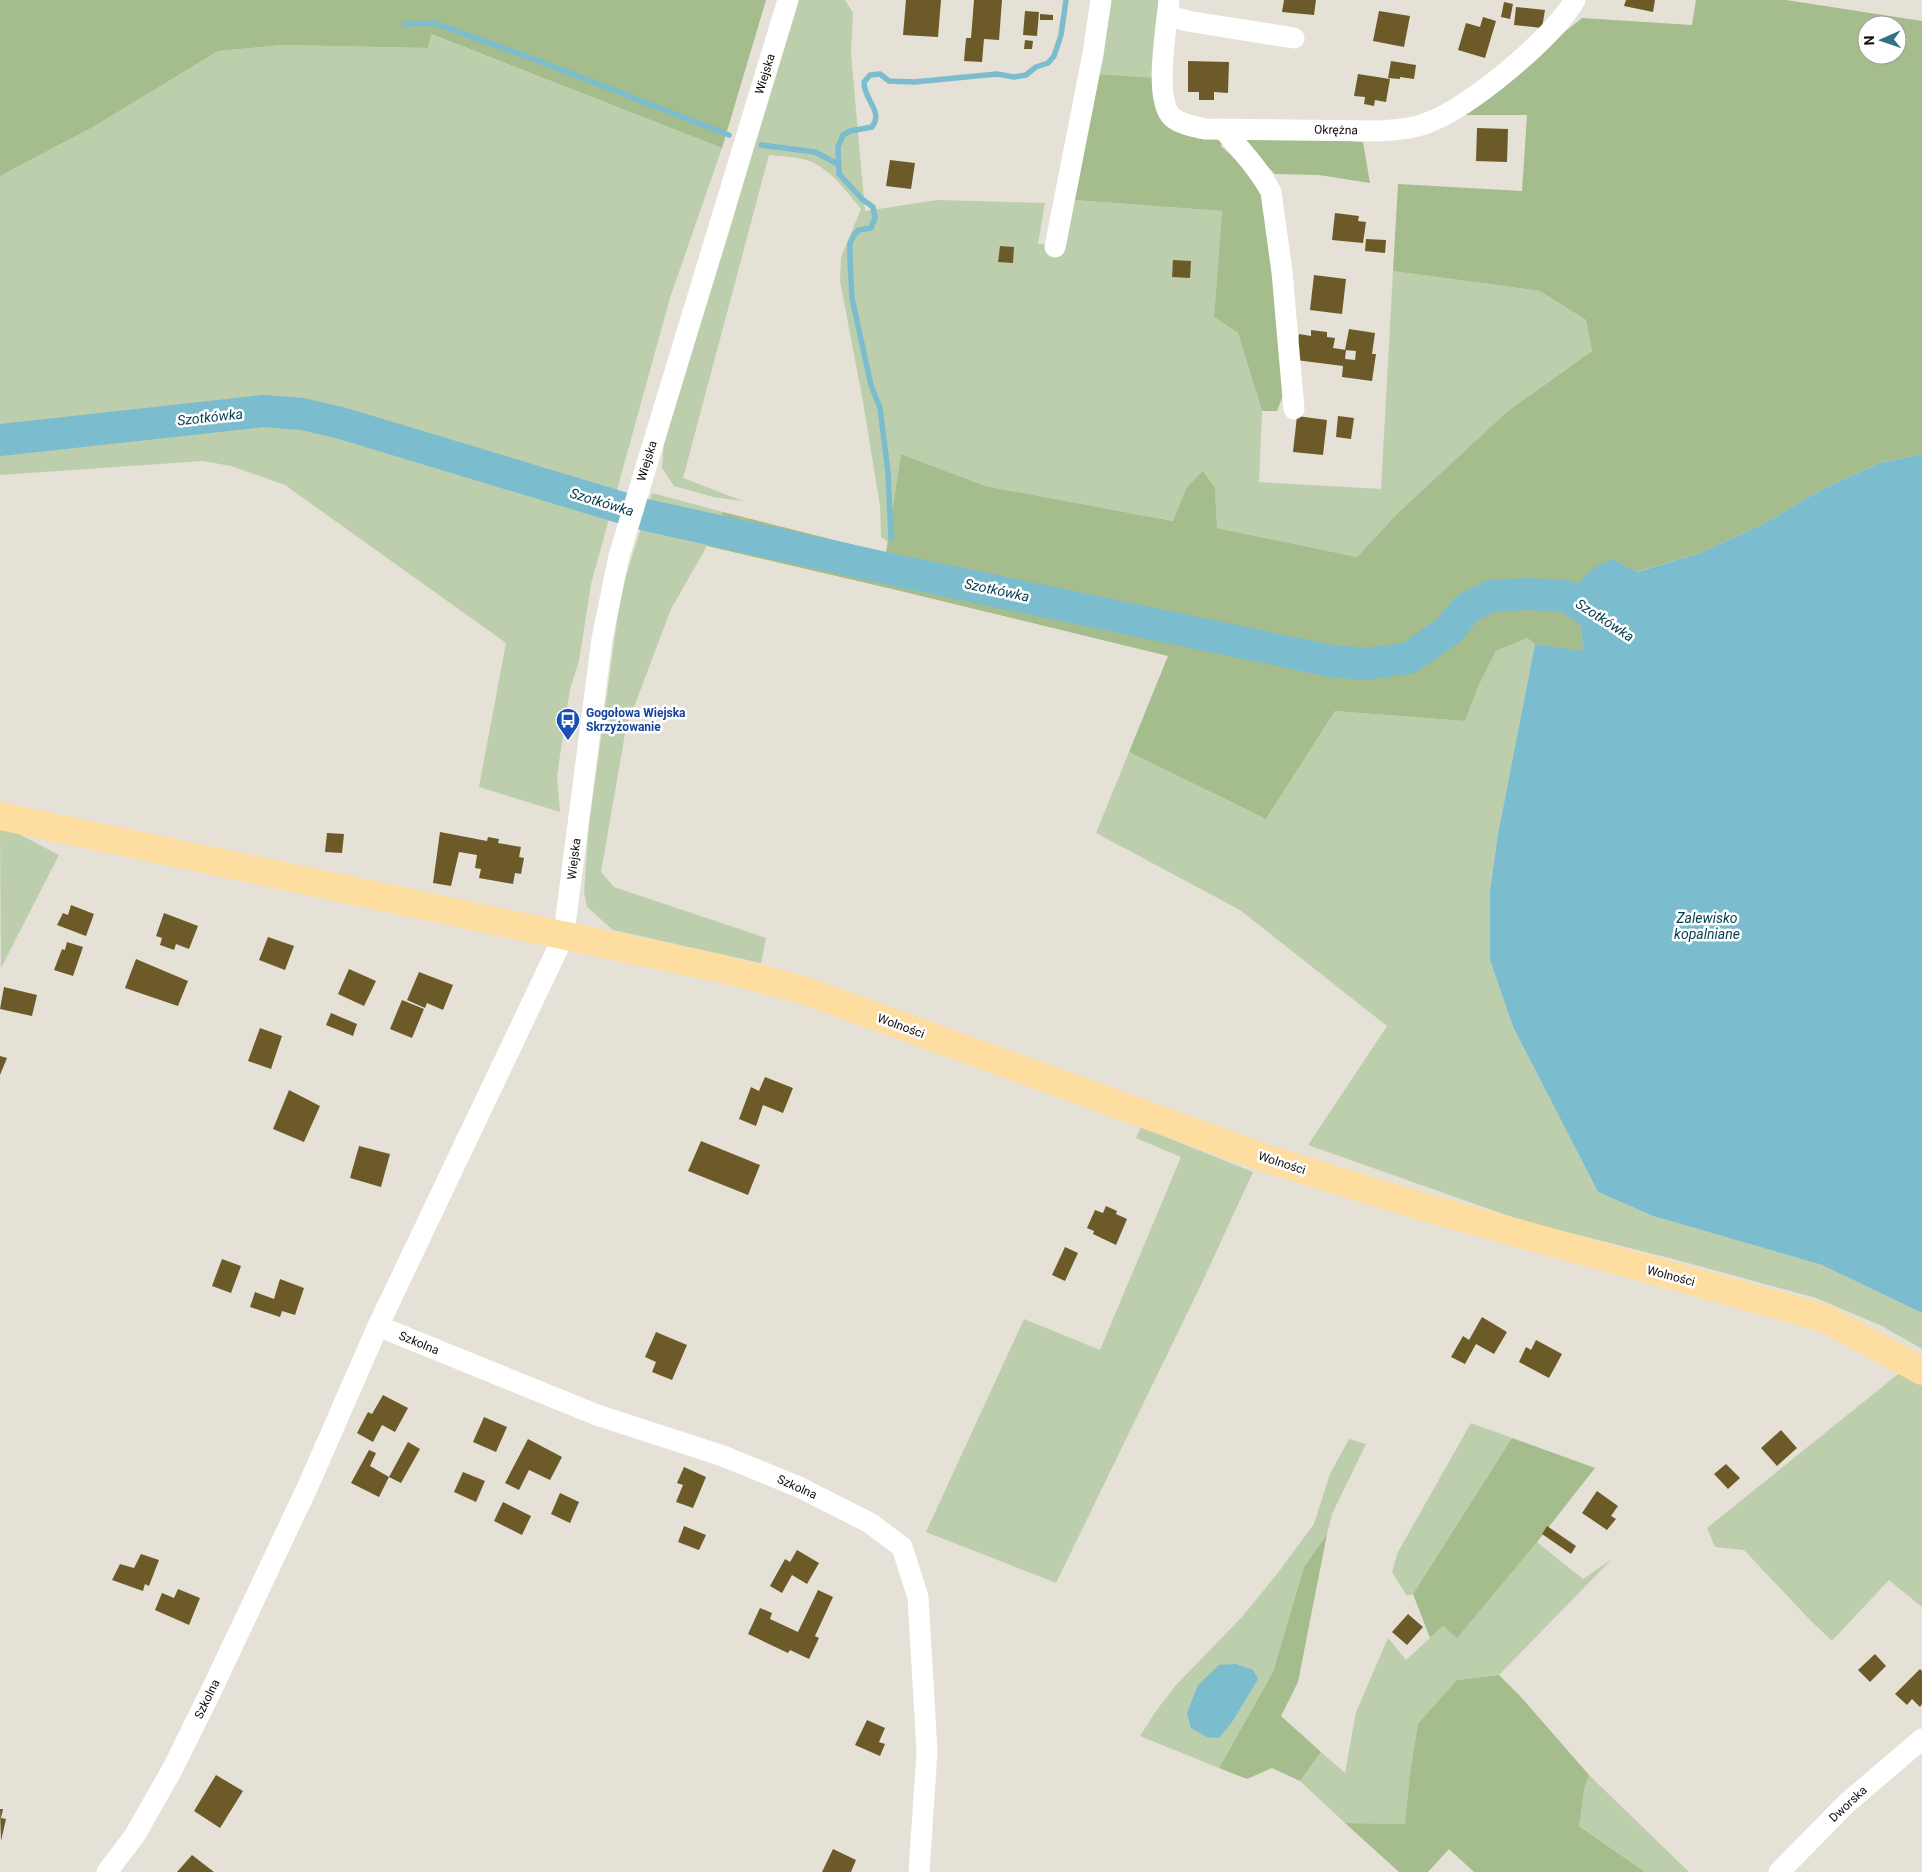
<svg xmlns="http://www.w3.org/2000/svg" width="1922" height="1872" viewBox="0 0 1922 1872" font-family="Roboto,sans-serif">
<rect width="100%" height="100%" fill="#e5e1d7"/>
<g fill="#bdceac">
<path d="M796,0h49l8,13 -2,40 14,158 72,-11 108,3 -7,41 28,1 8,-45 148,11 -8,106 24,16 24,78 -3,71 122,7 12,-218 147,20 46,29 6,31 -60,43 -135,120 -40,43 -140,-29 -2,-40 -28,-1 -13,34 -189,-35 -84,-32 -13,88 -7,-5 -1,-31 -18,-110 -22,-115 1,-24 20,-48c-14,-17 -28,-37 -49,-47 -13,-5 -29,-6 -43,-7l-86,323 60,23 -30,-4 -39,-11 -12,-18 2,-26 67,-216z"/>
<polygon points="1110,0 1164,0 1158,78 1097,74"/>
<polygon points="430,34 722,148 670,298 591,584 579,661 570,689 557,776 560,812 479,787 506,643 285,485 231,466 203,461 0,475 0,176 93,127 218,51 282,45 428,48"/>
<polygon points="652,493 723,512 707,546 671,609 626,728 601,872 614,887 766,938 761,963 613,930 587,907 584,892 589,825 621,592"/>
<polygon points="1527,638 1535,644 1498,834 1490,890 1490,960 1513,1027 1598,1192 1653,1216 1822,1265 1922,1313 1922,1349 1882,1326 1816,1298 1677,1260 1523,1221 1308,1145 1387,1026 1240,910 1096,833 1129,752 1266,819 1335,711 1465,721 1478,687 1496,651"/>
<polygon points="0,828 11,830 59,855 1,968"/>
<polygon points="1141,1127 1253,1172 1199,1289 1056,1583 926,1532 1024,1319 1100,1350 1181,1157 1136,1138"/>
<polygon points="1902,1371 1922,1381 1922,1607 1889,1580 1832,1641 1809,1619 1744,1550 1715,1547 1707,1528"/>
<polygon points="1471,1423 1512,1438 1413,1594 1407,1596 1392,1572 1398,1552"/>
<polygon points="1349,1439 1366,1444 1332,1514 1327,1534 1304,1567 1273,1672 1219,1768 1140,1736 1156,1711 1176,1685 1242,1617 1277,1574 1314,1524 1330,1474"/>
<polygon points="1537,1542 1583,1579 1612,1559 1499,1675 1457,1680 1408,1804 1405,1824 1345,1823 1300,1781 1321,1752 1345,1773 1356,1712 1388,1638 1406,1660 1443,1626 1457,1637"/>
<polygon points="1589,1775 1689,1872 1645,1872 1578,1825 1584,1790"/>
</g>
<g fill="#a5bc8c" fill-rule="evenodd">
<polygon points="0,0 766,0 722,148 431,34 428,48 282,45 218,51 93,127 0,176"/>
<path d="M1696,0h90l136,21v433l-43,9 -58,27 -58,34 -63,29 -64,19 -24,-13 -46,37 15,32 2,24 -48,-8 -8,-6 -31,13 -18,36 -13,34 -130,-10 -69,108 -137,-67 39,-96 -276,-67 -185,-43 16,-34 163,41 15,-99 84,32 188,35 14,-34 16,-16 12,17 2,40 140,29 40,-43 110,-102 85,-61 -6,-31 -46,-29 -147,-20 5,-87 124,7 5,-76h-66l121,-97 110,7zM1867,25h30v30h-30z"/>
<polygon points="1097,74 1158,78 1174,128 1363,142 1370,183 1319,175 1275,174 1241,139 1220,145 1253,176 1266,206 1285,390 1277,411 1262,411 1238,333 1214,317 1222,211 1074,200"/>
<polygon points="1512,1438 1595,1468 1537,1542 1457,1638 1443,1626 1430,1638 1413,1594"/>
<polygon points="1327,1534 1298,1682 1281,1716 1321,1752 1300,1781 1272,1768 1247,1779 1219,1768 1273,1672 1304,1567"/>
<polygon points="1499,1675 1520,1696 1589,1775 1584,1790 1579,1826 1645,1872 1474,1872 1449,1849 1428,1872 1399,1872 1345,1823 1405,1824 1410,1775 1418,1724 1457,1680"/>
</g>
<g fill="#7bbccf">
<polygon points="1922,454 1922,1313 1822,1265 1653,1216 1598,1192 1513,1027 1490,960 1490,890 1498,834 1535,644 1583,651 1581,628 1566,596 1592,569 1612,559 1637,572 1700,553 1763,524 1821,490 1879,463"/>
<polygon points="1236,1664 1253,1670 1258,1679 1232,1722 1219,1738 1207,1737 1191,1728 1187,1713 1198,1685 1219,1665"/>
</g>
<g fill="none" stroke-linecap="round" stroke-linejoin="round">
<g stroke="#7bbccf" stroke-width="5.5">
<polyline points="405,24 434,23 539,61 729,135"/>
<polyline points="761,145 815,152 838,164"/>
<path d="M891,538l-3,-66 -8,-64 -9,-23 -19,-87 -2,-40v-15l5,-9 4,-4 12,-2 4,-10 -2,-11 -11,-8 -23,-25 -1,-27 5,-12 7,-4 22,-4c12,-16 -8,-26 -8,-45l6,-7 10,-1 9,7 25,1 83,-8 17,3 12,-2 10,-8 12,-4 6,-7 7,-21 5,-35"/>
<polyline points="890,569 890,565"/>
</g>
<polyline stroke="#7bbccf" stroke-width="32" points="0,440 264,411 302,414 341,423 646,515 890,569 1331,661 1366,664 1409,658 1449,630 1467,608 1491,596 1526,594 1566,596 1604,620"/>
</g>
<g fill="#6c5b29">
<polygon points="906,0 941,0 938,37 903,35"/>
<polygon points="974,0 1002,0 999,40 984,39 982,62 964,61 966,38 971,38"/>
<polygon points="1284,0 1316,0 1314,15 1282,12"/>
<polygon points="1626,0 1655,0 1653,12 1624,6"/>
<polygon points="1504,2 1513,4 1510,19 1501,17"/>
<polygon points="1516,7 1545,10 1542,28 1514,25"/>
<polygon points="1025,11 1039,12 1037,36 1023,35"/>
<polygon points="1379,11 1410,16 1404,47 1373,41"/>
<polygon points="1040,14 1053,15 1053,20 1040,20"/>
<polygon points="1483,17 1496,21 1485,58 1458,50 1466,23 1480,27"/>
<polygon points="1025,40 1033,41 1032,49 1024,49"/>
<polygon points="1188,61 1229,62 1228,93 1214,92 1214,100 1199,100 1199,92 1188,92"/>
<polygon points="1391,61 1416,65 1414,79 1400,77 1400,79 1388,78"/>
<polygon points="1358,74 1390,79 1386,102 1375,100 1374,106 1364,104 1365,97 1354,96"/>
<polygon points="1477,128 1508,129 1507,162 1476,161"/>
<polygon points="890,160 915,163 911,189 886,186"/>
<polygon points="1335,213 1359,216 1358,221 1366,222 1363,243 1332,240"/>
<polygon points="1366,239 1386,240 1385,253 1365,251"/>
<polygon points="1000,246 1014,247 1013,263 998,262"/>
<polygon points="1173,260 1191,261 1190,278 1172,277"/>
<polygon points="1314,275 1346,279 1342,314 1310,310"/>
<polygon points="1349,329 1375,333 1372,354 1376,354 1372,381 1342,377 1343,366 1296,360 1299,334 1311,336 1311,330 1327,332 1327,337 1335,338 1333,348 1346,350 1345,359 1355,360 1356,351 1345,350"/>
<polygon points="1297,416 1327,420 1323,455 1293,452"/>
<polygon points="1338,416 1354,418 1351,439 1336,437"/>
<polygon points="440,832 487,841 488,837 499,839 498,843 521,847 519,857 524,858 521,874 515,873 513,884 479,878 481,869 475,868 477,855 459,852 451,886 433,883"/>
<polygon points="327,833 344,834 342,853 325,852"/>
<polygon points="71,905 94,914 86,936 57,925 63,913 68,915"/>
<polygon points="164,913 198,926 189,949 176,944 174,950 160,945 162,938 156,936"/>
<polygon points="268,937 294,946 285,970 259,960"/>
<polygon points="67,942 83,947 73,976 54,970 62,949 65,950"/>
<polygon points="136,959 188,981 178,1006 125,988"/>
<polygon points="349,969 376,981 364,1006 338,994"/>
<polygon points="419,972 453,985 443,1010 427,1003 425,1008 407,1000"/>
<polygon points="4,987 37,995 32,1016 0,1009"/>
<polygon points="402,1000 424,1009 412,1038 390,1029"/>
<polygon points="331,1013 357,1024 353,1036 326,1025"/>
<polygon points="260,1028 282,1036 271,1069 248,1061"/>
<polygon points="0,1056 7,1058 0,1075"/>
<polygon points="765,1077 793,1088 783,1113 763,1105 756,1126 739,1119 751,1087 759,1091"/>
<polygon points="289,1090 320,1106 304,1142 273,1129"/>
<polygon points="701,1141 760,1165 748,1195 688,1171"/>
<polygon points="359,1146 390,1154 381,1187 350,1178"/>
<polygon points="1106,1206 1117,1211 1116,1214 1127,1219 1116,1245 1093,1234 1094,1231 1087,1228 1095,1210 1103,1213"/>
<polygon points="1065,1247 1078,1253 1065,1281 1052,1275"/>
<polygon points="222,1259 241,1266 231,1293 212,1286"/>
<polygon points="280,1279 304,1288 295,1315 282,1311 280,1317 250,1307 255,1292 274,1299"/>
<polygon points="1482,1317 1507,1332 1494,1354 1476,1344 1465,1364 1451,1357 1463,1336 1469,1340"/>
<polygon points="656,1332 687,1345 672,1380 652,1372 656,1362 645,1357"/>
<polygon points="1536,1340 1562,1354 1549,1378 1519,1362 1526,1347 1531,1350"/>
<polygon points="383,1395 408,1408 395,1432 382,1425 373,1442 357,1433 368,1412 372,1414"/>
<polygon points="484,1417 507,1427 496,1452 473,1442"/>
<polygon points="1781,1430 1797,1448 1777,1466 1761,1448"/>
<polygon points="528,1439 562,1457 550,1480 529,1470 519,1490 505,1483"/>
<polygon points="408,1442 420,1449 401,1483 389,1477"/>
<polygon points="369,1450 376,1453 370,1466 389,1477 379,1497 351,1483"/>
<polygon points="1726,1464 1740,1478 1728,1489 1714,1474"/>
<polygon points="684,1467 706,1477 693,1508 676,1502 683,1485 677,1483"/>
<polygon points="463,1472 485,1481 476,1502 454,1492"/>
<polygon points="1597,1491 1618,1506 1611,1516 1616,1519 1607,1530 1582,1513"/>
<polygon points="560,1493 579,1502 570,1523 551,1514"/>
<polygon points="503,1502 531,1516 522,1535 494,1521"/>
<polygon points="684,1526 706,1535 699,1550 678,1542"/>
<polygon points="1547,1526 1576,1546 1571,1554 1542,1534"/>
<polygon points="797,1550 819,1563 807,1584 792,1575 782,1593 770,1586 785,1559 790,1562"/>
<polygon points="141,1554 159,1560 149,1586 145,1584 143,1591 112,1580 120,1564 134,1568"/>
<polygon points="178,1589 200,1598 189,1625 155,1610 162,1593 174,1598"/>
<polygon points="818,1590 833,1597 815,1636 819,1638 809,1659 790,1650 788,1653 748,1634 760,1608 772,1613 770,1619 798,1632"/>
<polygon points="1408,1614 1423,1627 1407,1645 1392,1632"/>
<polygon points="1875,1654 1886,1666 1870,1682 1858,1670"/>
<polygon points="1920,1669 1922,1671 1922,1704 1920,1707 1912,1699 1907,1705 1895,1694"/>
<polygon points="867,1720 885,1728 879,1742 885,1744 880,1756 855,1745"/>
<polygon points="216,1775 243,1791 220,1828 194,1811"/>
<polygon points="0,1809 3,1809 1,1818 6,1819 1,1841"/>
<polygon points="833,1849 856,1860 851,1872 822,1872"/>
<polygon points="192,1855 214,1872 177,1872"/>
</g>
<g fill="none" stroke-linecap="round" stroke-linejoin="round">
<g stroke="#fff" stroke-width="21">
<path d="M1169,0c-2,26 -16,99 3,117 8,7 23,10 33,12l173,2c17,-1 34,-2 49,-8 42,-15 125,-84 148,-123"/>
<polyline points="1168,15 1187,21 1294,38"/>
<path d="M1223,129c17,20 36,40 48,63l11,80 12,137"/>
<polyline points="1055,247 1093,54 1101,0"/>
<polyline points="378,1326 597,1415 723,1456 799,1487 870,1523 902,1547 918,1597 927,1751 919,1872"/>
<polyline points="107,1872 135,1835 173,1768 212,1689 308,1486 378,1326 560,944 565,925 602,639 619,556 788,0"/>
<polyline points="1779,1872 1847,1803 1922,1739"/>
</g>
<polyline stroke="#fedda0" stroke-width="28" points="0,816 727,970 803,990 1265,1158 1420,1206 1824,1318 1922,1371"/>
</g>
<defs>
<symbol id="bus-pin" viewBox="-11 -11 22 30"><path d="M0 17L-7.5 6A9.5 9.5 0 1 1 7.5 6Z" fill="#1a4fb4" stroke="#fff"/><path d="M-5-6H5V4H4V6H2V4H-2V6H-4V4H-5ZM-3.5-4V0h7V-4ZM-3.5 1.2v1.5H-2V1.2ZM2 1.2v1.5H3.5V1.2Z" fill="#fff"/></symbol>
</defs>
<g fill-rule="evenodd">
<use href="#bus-pin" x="554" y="706" width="28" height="38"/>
</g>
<g text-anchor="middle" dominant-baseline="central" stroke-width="5" stroke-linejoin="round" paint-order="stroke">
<g font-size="12" fill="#0e0d09" stroke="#fff">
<text transform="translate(765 74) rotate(-73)">Wiejska</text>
<text transform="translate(1336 130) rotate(1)">Okrężna</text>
<text transform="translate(647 461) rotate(-73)">Wiejska</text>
<text transform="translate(574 859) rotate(-83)">Wiejska</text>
<text transform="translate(901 1026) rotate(20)">Wolności</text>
<text transform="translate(1282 1163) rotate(18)">Wolności</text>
<text transform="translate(1671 1276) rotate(15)">Wolności</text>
<text transform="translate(419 1343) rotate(22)">Szkolna</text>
<text transform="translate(797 1487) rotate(24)">Szkolna</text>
<text transform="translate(207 1699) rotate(-64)">Szkolna</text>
<text transform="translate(1848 1804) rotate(-43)">Dworska</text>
</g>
<g font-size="12" font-weight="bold" fill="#164399" stroke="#fff" text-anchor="start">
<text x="586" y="713">Gogołowa Wiejska<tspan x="586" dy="14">Skrzyżowanie</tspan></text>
</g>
<g font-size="14" font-style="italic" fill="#003e4c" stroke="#fff">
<text transform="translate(210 417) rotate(-6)">Szotkówka</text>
<text transform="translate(602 502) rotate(17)">Szotkówka</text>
<text transform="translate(997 590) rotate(12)">Szotkówka</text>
<text transform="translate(1605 620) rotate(33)">Szotkówka</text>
<text x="1707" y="918">Zalewisko<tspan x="1707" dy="16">kopalniane</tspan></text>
</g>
</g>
<g transform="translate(1882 40) rotate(268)"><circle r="24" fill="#ffffff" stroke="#9f9e9d"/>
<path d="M0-4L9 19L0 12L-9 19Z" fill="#347187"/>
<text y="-8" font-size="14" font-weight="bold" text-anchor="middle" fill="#0e0d09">N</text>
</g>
</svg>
